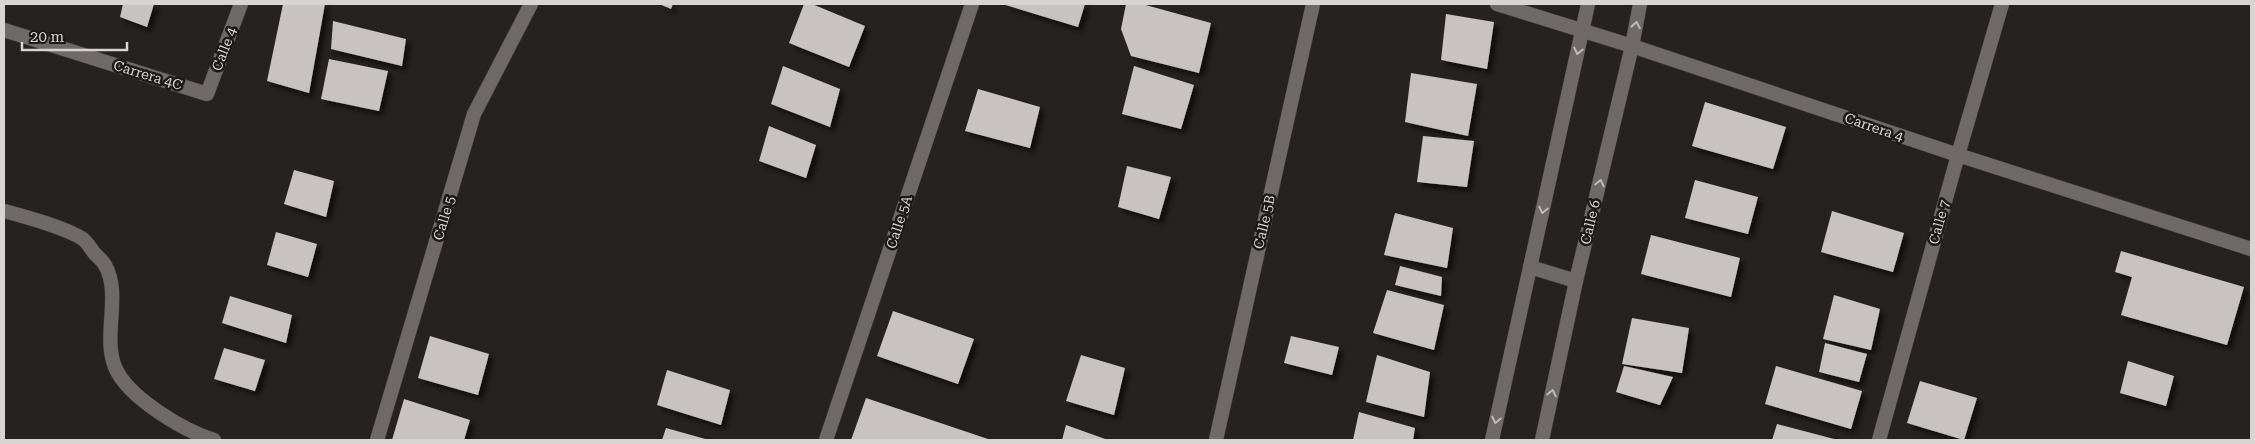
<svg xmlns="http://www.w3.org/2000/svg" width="2255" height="444" viewBox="0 0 2255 444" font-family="'Roboto Serif',serif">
<defs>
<filter id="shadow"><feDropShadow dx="4.5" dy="4.5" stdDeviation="2.5" flood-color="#0009"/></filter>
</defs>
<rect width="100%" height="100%" fill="#262221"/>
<g fill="#c8c2c1" filter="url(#shadow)">
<polygon points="123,4 154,4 147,27 120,17"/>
<polygon points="283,4 325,4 309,93 267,81"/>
<polygon points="659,4 673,4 671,9"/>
<polygon points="804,4 812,4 865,26 849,67 789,43"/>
<polygon points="1002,4 1085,4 1078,27"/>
<polygon points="1126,4 1142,4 1211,23 1199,73 1131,56 1121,29"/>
<polygon points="1446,14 1494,22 1487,69 1441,60"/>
<polygon points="333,21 406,39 402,66 331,49"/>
<polygon points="329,59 388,71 379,111 321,99"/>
<polygon points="783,66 840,89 830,127 771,104"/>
<polygon points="1134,66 1194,85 1181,129 1122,114"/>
<polygon points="1411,73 1477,84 1468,136 1405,122"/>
<polygon points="978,89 1040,107 1030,148 965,131"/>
<polygon points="1705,102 1786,127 1773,169 1692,146"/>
<polygon points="769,126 816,145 806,178 759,161"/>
<polygon points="1423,136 1474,141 1467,187 1417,182"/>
<polygon points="1127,166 1171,177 1159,219 1118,207"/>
<polygon points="294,170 334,181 326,217 284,204"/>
<polygon points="1695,180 1758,197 1748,234 1685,218"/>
<polygon points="1832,211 1904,233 1893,272 1821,252"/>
<polygon points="1395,213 1453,228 1447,268 1384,255"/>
<polygon points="276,232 317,244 308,277 267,265"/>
<polygon points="1651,235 1740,258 1731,297 1641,274"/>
<polygon points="2121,251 2244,287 2227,345 2121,315 2132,277 2115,272"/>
<polygon points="1400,266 1442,277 1441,296 1395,285"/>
<polygon points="1387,290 1444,305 1434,350 1373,333"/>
<polygon points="1834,295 1880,309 1871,350 1823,339"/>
<polygon points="230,296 292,315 286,343 222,323"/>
<polygon points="893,311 974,339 958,384 877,356"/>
<polygon points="1632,318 1689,328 1682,373 1622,364"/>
<polygon points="430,336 489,354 478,395 418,378"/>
<polygon points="1291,336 1339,347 1332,375 1284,363"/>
<polygon points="1825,343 1867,354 1859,382 1819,372"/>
<polygon points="224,348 265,360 255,391 214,379"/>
<polygon points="1081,355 1125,368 1114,415 1066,401"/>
<polygon points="1377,355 1430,372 1424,417 1366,402"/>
<polygon points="2128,361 2174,376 2166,406 2120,393"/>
<polygon points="1624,366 1673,377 1660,405 1616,392"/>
<polygon points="1776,366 1862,391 1851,429 1765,404"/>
<polygon points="667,370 730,390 721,425 657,405"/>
<polygon points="1920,381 1977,398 1964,440 1907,423"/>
<polygon points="866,398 991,440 851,440"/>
<polygon points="404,399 470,420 464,440 392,440"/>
<polygon points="1359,412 1415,428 1413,440 1353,440"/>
<polygon points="1777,424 1838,440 1772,440"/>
<polygon points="1066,425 1108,440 1062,440"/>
<polygon points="666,428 709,440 662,440"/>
</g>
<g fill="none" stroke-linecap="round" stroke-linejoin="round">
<defs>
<g id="minor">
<polyline points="1497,4 1632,46 1958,155 2251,249"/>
<polyline points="4,30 207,94 241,4"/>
<path d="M4,211c22,6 60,16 79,28 4,3 8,10 12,15 3,3 8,7 10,11 17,30 -3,70 10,102 12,30 69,64 99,73"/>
<polyline points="377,440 474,114 531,4"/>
<polyline points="826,440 972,4"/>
<polyline points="1216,440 1313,4"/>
<polyline points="1879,440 1958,155 2002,4"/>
</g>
<g id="tertiary">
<polyline points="1530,267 1576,281"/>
<polyline points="1492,440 1588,4"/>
<polyline points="1542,440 1576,281 1632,46 1640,4"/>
</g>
</defs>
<use href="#minor" stroke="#43403f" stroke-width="15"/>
<use href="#tertiary" stroke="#43403f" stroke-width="15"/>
<use href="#minor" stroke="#6f6a69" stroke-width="14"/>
<use href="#tertiary" stroke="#6f6a69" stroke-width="14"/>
</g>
<defs><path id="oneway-chevron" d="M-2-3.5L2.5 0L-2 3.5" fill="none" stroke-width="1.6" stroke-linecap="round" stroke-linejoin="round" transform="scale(1.25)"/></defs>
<g stroke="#bdbab8">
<use href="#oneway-chevron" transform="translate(1636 25) rotate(-80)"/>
<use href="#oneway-chevron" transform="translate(1578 51) rotate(103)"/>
<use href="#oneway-chevron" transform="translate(1600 183) rotate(-77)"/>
<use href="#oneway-chevron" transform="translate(1543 210) rotate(103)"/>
<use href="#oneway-chevron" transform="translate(1552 393) rotate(-78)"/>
<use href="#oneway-chevron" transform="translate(1496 420) rotate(102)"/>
</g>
<g text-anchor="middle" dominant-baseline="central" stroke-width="5" stroke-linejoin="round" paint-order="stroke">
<g font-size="14" fill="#d7d4d3" stroke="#1d1918">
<text transform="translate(224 49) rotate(-69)">Calle 4</text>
<text transform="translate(148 75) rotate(17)">Carrera 4C</text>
<text transform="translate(1874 127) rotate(19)">Carrera 4</text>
<text transform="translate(444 218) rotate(-73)">Calle 5</text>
<text transform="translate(899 222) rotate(-72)">Calle 5A</text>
<text transform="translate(1264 222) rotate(-77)">Calle 5B</text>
<text transform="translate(1590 222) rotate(-77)">Calle 6</text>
<text transform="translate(1939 222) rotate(-75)">Calle 7</text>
</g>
</g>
<rect width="2255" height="444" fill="none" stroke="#d7d4d3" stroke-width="10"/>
<path d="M22 42v8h105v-8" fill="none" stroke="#d7d4d3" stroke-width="2.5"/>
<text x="30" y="42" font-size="15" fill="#d7d4d3" stroke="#1d1918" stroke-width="4" paint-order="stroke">20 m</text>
</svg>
